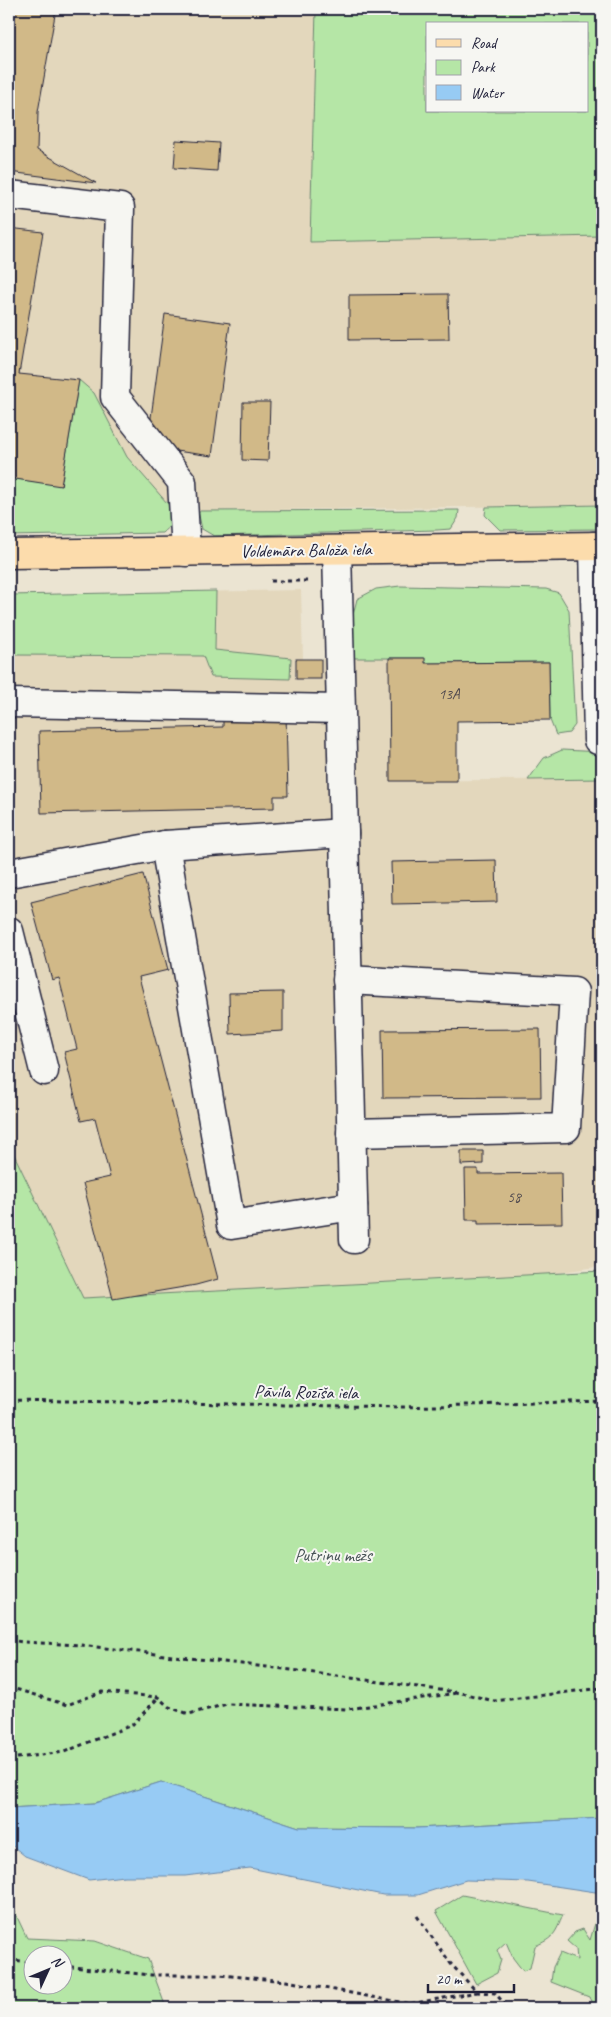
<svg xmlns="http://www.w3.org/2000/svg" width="611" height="2017" viewBox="0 0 611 2017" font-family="Caveat,sans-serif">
<rect width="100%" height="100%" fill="#ebe4d2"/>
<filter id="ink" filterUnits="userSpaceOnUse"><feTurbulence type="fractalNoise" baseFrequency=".02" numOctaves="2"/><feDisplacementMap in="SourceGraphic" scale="10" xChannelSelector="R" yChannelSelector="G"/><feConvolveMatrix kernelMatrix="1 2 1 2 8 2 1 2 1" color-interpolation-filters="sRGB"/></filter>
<g filter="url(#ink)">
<g fill="#e3d7bc">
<polygon points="9,9 316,9 310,242 602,236 602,505 9,514"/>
<polygon points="301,590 303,659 389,658 390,781 602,779 602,1266 30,1355 9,1308 9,595"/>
</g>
<g fill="#b5e6a6" stroke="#6c8470" fill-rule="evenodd">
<path d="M316,9h286v227l-292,6zM427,24h160v87h-160z"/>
<polygon points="79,380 94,393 127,457 174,511 174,522 162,533 9,536 9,478 61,485"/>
<polygon points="602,505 602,529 500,530 485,515 486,507"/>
<polygon points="459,510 458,518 451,529 437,530 214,536 202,529 198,511"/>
<polygon points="400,586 546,589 559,593 569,610 575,725 569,733 556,735 550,720 549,662 425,663 424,658 351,658 353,615 357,599 376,589"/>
<polygon points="216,591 215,650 291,658 290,679 211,677 203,656 14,655 9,661 9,595"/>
<polygon points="562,750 602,752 602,779 528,780 544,758"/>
<polygon points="9,1144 83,1298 602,1271 602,1818 417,1828 299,1827 161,1782 95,1803 9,1808"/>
<path d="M462,1895l101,20c-8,19 -9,23 -28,31l-5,22 -7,3 -10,-13 -7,-16 -9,8 4,10 -4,13 -21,11 -40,-73z"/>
<path d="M9,1900l18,38 68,3 53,18 17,46 3,3h-159zM62,1954v30h-30v-30z"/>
<polygon points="602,1918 602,2008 594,2008 589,1997 551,1982 553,1967 560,1953 577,1960 576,1949 567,1941 575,1932 583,1929 590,1940 596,1920"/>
</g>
<polygon fill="#97cbf4" stroke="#6887aa" points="161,1782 299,1827 417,1828 602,1818 602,1893 528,1882 466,1880 418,1895 383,1895 250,1868 185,1876 124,1876 89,1880 25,1856 9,1843 9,1808 95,1803"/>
<g fill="#d1b988" stroke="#22223b">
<polygon points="9,9 56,9 38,112 37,150 96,183 9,172"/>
<polygon points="176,140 219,143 217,171 174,168"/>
<polygon points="9,228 43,232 19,374 79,380 61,486 9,478"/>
<polygon points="448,294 449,339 349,340 349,295"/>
<polygon points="165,314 230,323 212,456 147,447"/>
<polygon points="243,402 270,402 268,461 242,460"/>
<polygon points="389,658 425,658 425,663 549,662 550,720 457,721 457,781 390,781"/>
<rect x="296" y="659" width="25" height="20"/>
<polygon points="286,714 288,796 274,796 274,808 41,813 39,731 223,727 223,715"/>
<polygon points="496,860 497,902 392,904 391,862"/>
<polygon points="143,874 168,970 139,977 218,1279 196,1285 113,1299 83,1183 110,1177 95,1118 81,1121 64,1052 77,1049 59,978 52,980 31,902"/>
<polygon points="283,992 283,1031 230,1034 229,993"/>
<polygon points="540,1029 541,1097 383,1098 382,1030"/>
<polygon points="461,1151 483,1151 483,1164 461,1165"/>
<polygon points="465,1169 478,1169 478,1174 561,1173 562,1223 478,1224 478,1220 466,1220"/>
</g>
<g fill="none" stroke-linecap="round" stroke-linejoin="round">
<defs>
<g id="minor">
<polyline points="9,195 120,208 115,397 182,482 186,552"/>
<polyline points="594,546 598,740"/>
<polyline points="337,550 354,1239"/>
<polyline points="9,703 340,709"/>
<polyline points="344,833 165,845 231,1225 353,1206"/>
<polyline points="9,873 165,845"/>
<polyline points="9,931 44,1071"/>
<polyline points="347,980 574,992 566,1128 351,1133"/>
</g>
<polyline id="major" points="9,554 602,546"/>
</defs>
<use href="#minor" stroke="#22223b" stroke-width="31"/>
<use href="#major" stroke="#22223b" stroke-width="31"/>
<g stroke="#22223b" stroke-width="3" stroke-dasharray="4 4" stroke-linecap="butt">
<polyline points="271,581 309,581"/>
<polyline points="9,1400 402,1407 602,1401"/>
<polyline points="9,1640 23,1642 80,1645 292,1670 462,1693 494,1701 602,1688"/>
<polyline points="9,1687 67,1705 102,1692 158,1697 169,1707 189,1714 227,1704 348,1709 457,1693"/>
<polyline points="9,1759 64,1752 132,1725 158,1698"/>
<polyline points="417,1916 451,1964 477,1992 495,1993 508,2008"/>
<polyline points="9,1959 32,1963"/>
<polyline points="62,1966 151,1975 220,1975 286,1981 410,2004 477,1992"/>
</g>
<use href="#minor" stroke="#f6f6f2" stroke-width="28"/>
<use href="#major" stroke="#fcdcac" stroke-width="28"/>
</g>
</g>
<g text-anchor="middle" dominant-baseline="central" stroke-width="4" stroke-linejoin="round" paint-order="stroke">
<g font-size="15" fill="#4e484e">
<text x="449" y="694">13A</text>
<text x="514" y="1197">58</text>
</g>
<g font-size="18" fill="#22223b" stroke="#f6f6f2">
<text transform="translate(306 550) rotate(-1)">Voldemāra Baloža iela</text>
<text transform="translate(306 1392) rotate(1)">Pāvila Rozīša iela</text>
</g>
<g font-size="18" fill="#475356" stroke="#f6f6f2">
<text x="333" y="1555">Putriņu mežs</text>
</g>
</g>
<rect width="611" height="2017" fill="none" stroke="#f6f6f2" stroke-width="30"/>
<rect x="15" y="15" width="581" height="1987" fill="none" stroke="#22223b" stroke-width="2" filter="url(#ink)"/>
<rect x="426" y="22" width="162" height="90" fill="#f6f6f2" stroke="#a1a1a9"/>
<rect x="436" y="39" width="25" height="8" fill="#fcdcac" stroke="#a1a1a9"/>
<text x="471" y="48" font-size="15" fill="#22223b">Road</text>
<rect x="436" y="60" width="25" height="15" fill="#b5e6a6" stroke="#a1a1a9"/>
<text x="471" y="72" font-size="15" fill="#22223b">Park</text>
<rect x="436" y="85" width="25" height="15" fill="#97cbf4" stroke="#a1a1a9"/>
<text x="471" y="98" font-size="15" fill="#22223b">Water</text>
<g transform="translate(48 1970) rotate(46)"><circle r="24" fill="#f6f6f2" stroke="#a1a1a9"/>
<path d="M0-4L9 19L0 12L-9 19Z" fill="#22223b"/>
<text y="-8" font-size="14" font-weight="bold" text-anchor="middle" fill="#22223b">N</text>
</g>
<path d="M428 1984v8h86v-8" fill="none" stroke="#22223b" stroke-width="2.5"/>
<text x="436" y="1984" font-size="15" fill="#22223b" stroke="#f6f6f2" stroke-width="4" paint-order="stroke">20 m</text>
</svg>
